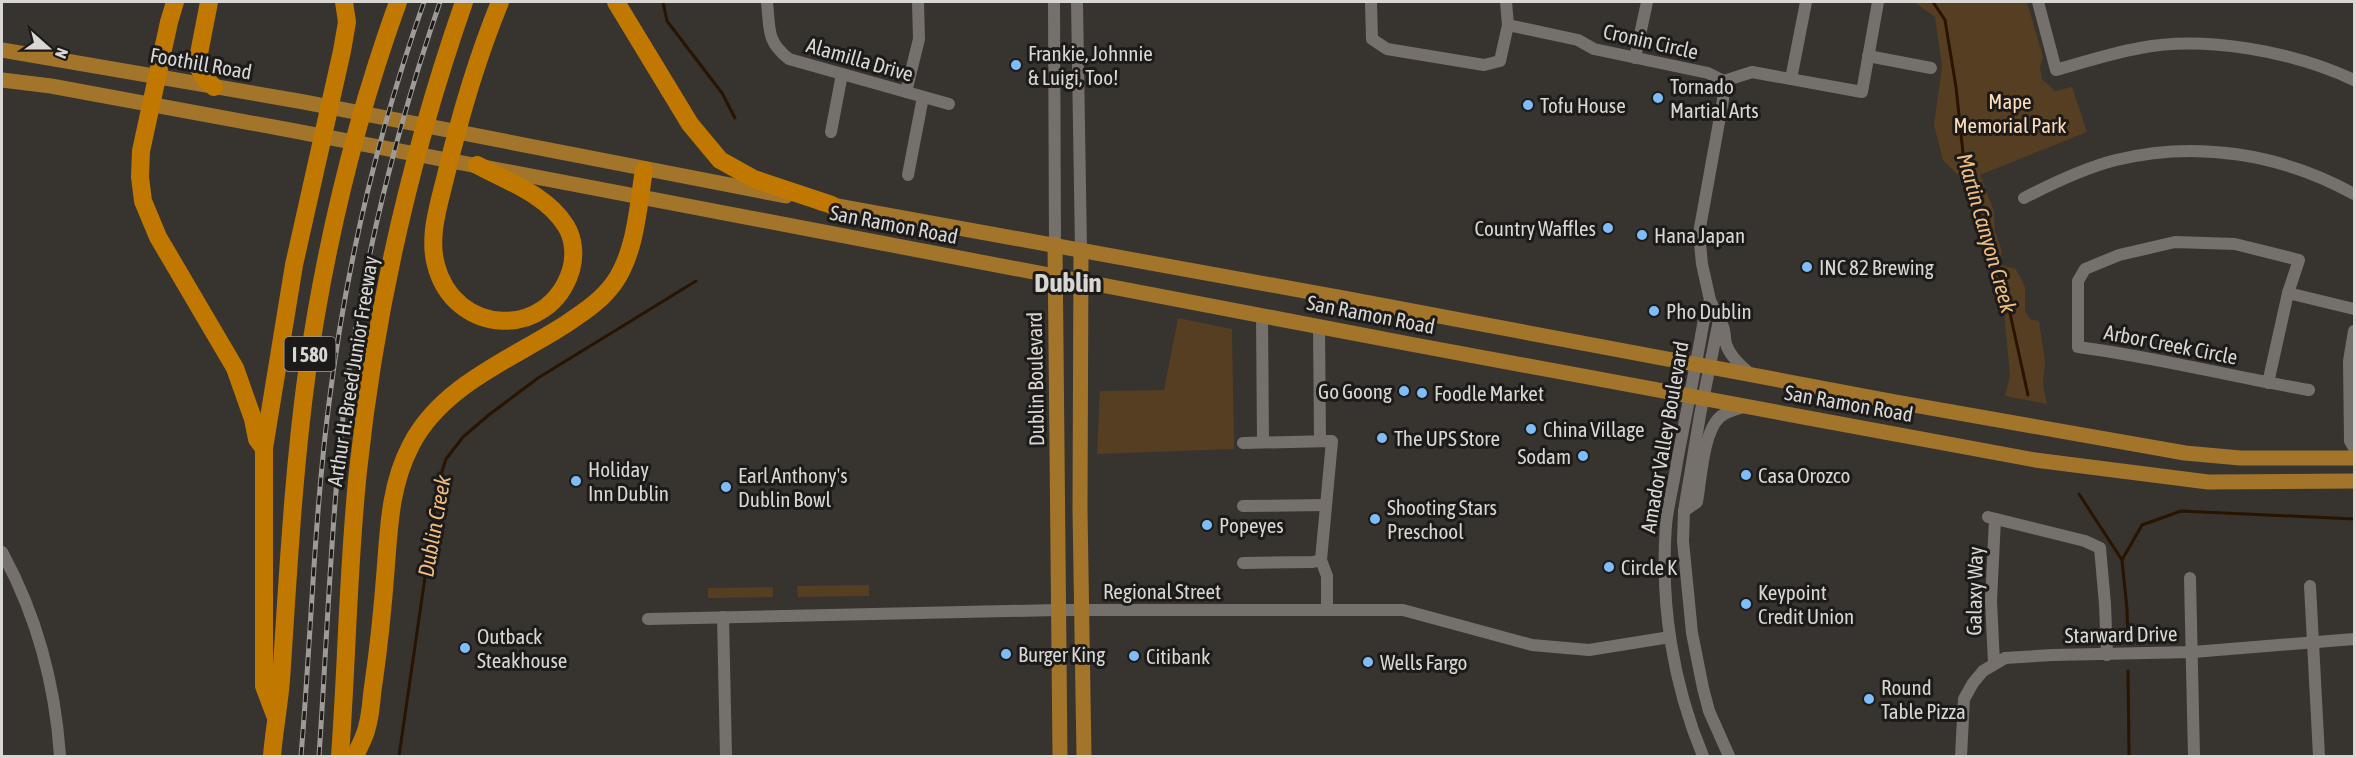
<svg xmlns="http://www.w3.org/2000/svg" width="2356" height="758" viewBox="0 0 2356 758" font-family="'Asap Condensed',sans-serif">
<rect width="100%" height="100%" fill="#37332f"/>
<g fill="#563e22">
<polygon points="1914,2 2027,2 2043,57 2040,67 2042,79 2055,91 2072,87 2087,132 1980,175 1994,211 1995,232 2002,251 1999,264 2016,269 2025,287 2025,311 2030,319 2039,321 2045,361 2043,385 2047,404 2005,396 2010,375 2004,312 1964,181 1943,160 1934,125 1942,66 1935,17"/>
<polygon points="1178,318 1232,329 1234,449 1097,454 1100,391 1164,390"/>
<polygon points="869,585 869,596 798,597 797,586"/>
<polygon points="773,587 773,597 708,598 708,588"/>
</g>
<g fill="none" stroke-linecap="round" stroke-linejoin="round">
<g stroke="#291400" stroke-width="3">
<polyline points="663,2 667,21 722,93 735,118"/>
<polyline points="1933,2 1945,20 1956,87 1965,172 2006,295 2028,395"/>
<polyline points="2079,494 2122,560 2127,609 2128,638"/>
<polyline points="2122,560 2142,525 2181,511 2354,519"/>
<polyline points="2128,671 2129,756"/>
<polyline points="399,756 439,481 446,459 463,437 490,414 538,378 696,281"/>
</g>
<g stroke="#75706c" stroke-width="12">
<path d="M767,2c3,27 -1,39 22,57l160,45"/>
<polyline points="1054,2 1055,244"/>
<polyline points="1077,2 1081,250"/>
<polyline points="1371,2 1372,39 1387,49 1484,65 1500,61 1508,25 1578,40 1594,49 1708,73 1724,81"/>
<polyline points="1506,2 1508,25"/>
<path d="M2038,2l18,68c28,-8 56,-17 84,-22 65,-13 155,4 214,32"/>
<polyline points="1868,56 1931,68"/>
<polyline points="1635,58 1647,2"/>
<polyline points="1791,79 1806,2"/>
<polyline points="1724,81 1723,100 1699,233 1702,264 1710,300 1719,320 1700,415 1684,511 1683,541 1692,633 1703,688 1709,711 1729,756"/>
<polyline points="1724,81 1752,72 1862,92 1878,2"/>
<polyline points="906,92 919,39 918,2"/>
<polyline points="831,132 842,74"/>
<polyline points="908,175 923,97"/>
<path d="M2024,198c29,-15 60,-30 92,-38 81,-20 166,-6 238,34"/>
<polyline points="2288,293 2354,309"/>
<polyline points="1262,315 1263,442"/>
<path d="M1722,324c4,8 2,12 4,20 4,13 16,22 25,31"/>
<polyline points="1319,326 1320,441"/>
<polyline points="2354,331 2349,361 2350,441 2354,448"/>
<path d="M2268,383l20,-90 11,-33 -64,-16 -60,-2 -56,13 -34,14 -7,12v66c78,10 154,30 231,43"/>
<polyline points="1243,443 1332,441 1321,560 1327,576 1327,610"/>
<polyline points="1243,506 1326,505"/>
<path d="M1684,511l13,-9c4,-22 6,-70 23,-85 7,-6 18,-8 26,-11"/>
<polyline points="1988,517 2085,541 2100,548 2105,604 2107,655"/>
<path d="M2,552c35,64 53,131 58,204"/>
<polyline points="1243,563 1313,562 1321,560"/>
<polyline points="2190,578 2194,756"/>
<polyline points="2310,586 2319,756"/>
<polyline points="723,617 726,756"/>
<polyline points="648,619 1057,610 1403,610 1532,645 1589,650 1670,637"/>
<polyline points="1994,663 1991,601 1995,519"/>
<path d="M1703,756c-30,-72 -43,-152 -37,-231 2,-21 8,-42 11,-63 9,-48 19,-96 27,-143l6,-19"/>
<polyline points="1961,756 1964,699 1973,683 1983,671 2005,658 2052,655 2193,652 2354,639"/>
</g>
<g stroke="#a2752b" stroke-width="15">
<polyline points="2,50 304,102 786,196"/>
<polyline points="2,80 51,86 295,131 1410,344 2035,460 2208,482 2354,481"/>
<polyline points="821,203 1343,298 1896,402 2185,453 2240,458 2354,458"/>
<polyline points="1055,244 1060,756"/>
<polyline points="1081,250 1080,510 1084,756"/>
</g>
<g stroke="#c07800" stroke-width="18">
<polyline points="175,2 169,22 141,151 140,177 143,201 158,237 235,368 253,419 257,439 263,447"/>
<polyline points="209,2 197,64 204,78 214,87"/>
<polyline points="616,2 690,124 720,160 754,179 832,205"/>
<path d="M477,165c30,16 70,30 89,61 8,13 9,30 5,44 -22,71 -117,66 -135,-5 -8,-29 3,-61 10,-90 14,-59 31,-117 54,-173"/>
<polyline points="275,715 264,686 264,448 294,265 342,51 347,22 344,2"/>
<path d="M272,756c2,-25 7,-51 9,-76 7,-103 12,-206 26,-308 18,-126 48,-251 91,-370"/>
<path d="M340,756c7,-95 8,-190 18,-285 17,-161 53,-317 106,-469"/>
<path d="M355,756c4,-9 10,-19 12,-29 4,-13 4,-27 6,-40 6,-41 10,-81 13,-122 3,-41 5,-82 25,-120 31,-60 101,-86 155,-121 18,-12 35,-23 48,-41 22,-31 24,-77 30,-113"/>
</g>
<defs>
<g id="rail">
<path d="M301,756c10,-117 13,-236 28,-353 17,-137 49,-271 95,-401"/>
<path d="M319,756c8,-116 12,-233 25,-348 17,-139 51,-275 96,-406"/>
</g>
</defs>
<use href="#rail" stroke="#9d9a97" stroke-width="5"/>
<use href="#rail" stroke="#1d1b19" stroke-width="3" stroke-dasharray="9" stroke-linecap="butt"/>
</g>
<g fill="#7fbdfa" stroke="#1d1b19" stroke-width="2">
<circle cx="1016" cy="65" r="6"/>
<circle cx="1658" cy="98" r="6"/>
<circle cx="1528" cy="105" r="6"/>
<circle cx="1608" cy="228" r="6"/>
<circle cx="1642" cy="235" r="6"/>
<circle cx="1807" cy="267" r="6"/>
<circle cx="1654" cy="311" r="6"/>
<circle cx="1404" cy="391" r="6"/>
<circle cx="1422" cy="393" r="6"/>
<circle cx="1531" cy="429" r="6"/>
<circle cx="1382" cy="438" r="6"/>
<circle cx="1583" cy="456" r="6"/>
<circle cx="1746" cy="475" r="6"/>
<circle cx="576" cy="481" r="6"/>
<circle cx="726" cy="487" r="6"/>
<circle cx="1375" cy="519" r="6"/>
<circle cx="1207" cy="525" r="6"/>
<circle cx="1609" cy="567" r="6"/>
<circle cx="1746" cy="604" r="6"/>
<circle cx="465" cy="648" r="6"/>
<circle cx="1006" cy="654" r="6"/>
<circle cx="1134" cy="656" r="6"/>
<circle cx="1368" cy="662" r="6"/>
<circle cx="1869" cy="699" r="6"/>
</g>
<g text-anchor="middle" dominant-baseline="central" stroke-width="6" stroke-linejoin="round" paint-order="stroke">
<rect fill="#1d1b19" stroke="#a19f9c" stroke-width="1.5" x="284.5" y="337" width="51" height="34" rx="4.5"/>
<g font-size="20" font-weight="bold" fill="#d9d7d4">
<text x="310" y="354">I 580</text>
</g>
<g font-size="21" fill="#d9d7d4" stroke="#1d1b19">
<text transform="translate(1651 41) rotate(13)">Cronin Circle</text>
<text transform="translate(860 59) rotate(16)">Alamilla Drive</text>
<text transform="translate(201 63) rotate(10)">Foothill Road</text>
<text transform="translate(894 224) rotate(11)">San Ramon Road</text>
<text transform="translate(1371 314) rotate(11)">San Ramon Road</text>
<text transform="translate(2171 344) rotate(11)">Arbor Creek Circle</text>
<text transform="translate(352 371) rotate(-81)">Arthur H. Breed Junior Freeway</text>
<text transform="translate(1035 379) rotate(-91)">Dublin Boulevard</text>
<text transform="translate(1849 403) rotate(10)">San Ramon Road</text>
<text transform="translate(1664 437) rotate(-80)">Amador Valley Boulevard</text>
<text x="1162" y="591">Regional Street</text>
<text transform="translate(1974 591) rotate(-89)">Galaxy Way</text>
<text transform="translate(2121 634) rotate(-1)">Starward Drive</text>
</g>
<g font-size="21" fill="#d9d7d4" stroke="#1d1b19" text-anchor="start">
<text x="1028" y="53">Frankie, Johnnie<tspan x="1028" dy="24">&amp; Luigi, Too!</tspan></text>
<text x="1670" y="86">Tornado<tspan x="1670" dy="24">Martial Arts</tspan></text>
<text x="1540" y="105">Tofu House</text>
<text x="1596" y="228" text-anchor="end">Country Waffles</text>
<text x="1654" y="235">Hana Japan</text>
<text x="1819" y="267">INC 82 Brewing</text>
<text x="1666" y="311">Pho Dublin</text>
<text x="1392" y="391" text-anchor="end">Go Goong</text>
<text x="1434" y="393">Foodle Market</text>
<text x="1543" y="429">China Village</text>
<text x="1394" y="438">The UPS Store</text>
<text x="1571" y="456" text-anchor="end">Sodam</text>
<text x="588" y="469">Holiday<tspan x="588" dy="24">Inn Dublin</tspan></text>
<text x="738" y="475">Earl Anthony's<tspan x="738" dy="24">Dublin Bowl</tspan></text>
<text x="1758" y="475">Casa Orozco</text>
<text x="1387" y="507">Shooting Stars<tspan x="1387" dy="24">Preschool</tspan></text>
<text x="1219" y="525">Popeyes</text>
<text x="1621" y="567">Circle K</text>
<text x="1758" y="592">Keypoint<tspan x="1758" dy="24">Credit Union</tspan></text>
<text x="477" y="636">Outback<tspan x="477" dy="24">Steakhouse</tspan></text>
<text x="1018" y="654">Burger King</text>
<text x="1146" y="656">Citibank</text>
<text x="1380" y="662">Wells Fargo</text>
<text x="1881" y="687">Round<tspan x="1881" dy="24">Table Pizza</tspan></text>
</g>
<g font-size="21" fill="#fdddbb" stroke="#1d1b19">
<text x="2010" y="101">Mape<tspan x="2010" dy="24">Memorial Park</tspan></text>
</g>
<g font-size="22" font-style="italic" fill="#f1bd83" stroke="#1d1b19">
<text transform="translate(1987 233) rotate(74)">Martin Canyon Creek</text>
<text transform="translate(434 526) rotate(-80)">Dublin Creek</text>
</g>
<g font-size="27" font-weight="bold" fill="#d9d7d4" stroke="#1d1b19">
<text x="1068" y="282">Dublin</text>
</g>
</g>
<rect width="2356" height="758" fill="none" stroke="#d9d7d4" stroke-width="6"/>
<g transform="translate(48 48) rotate(111)" stroke="#1d1b19" stroke-width="4.5" paint-order="stroke">
<path d="M0-4.5L10 22L0 15L-10 22Z" fill="#d9d7d4"/>
<text y="-9" font-size="16" font-weight="bold" text-anchor="middle" fill="#d9d7d4">N</text>
</g>
</svg>
